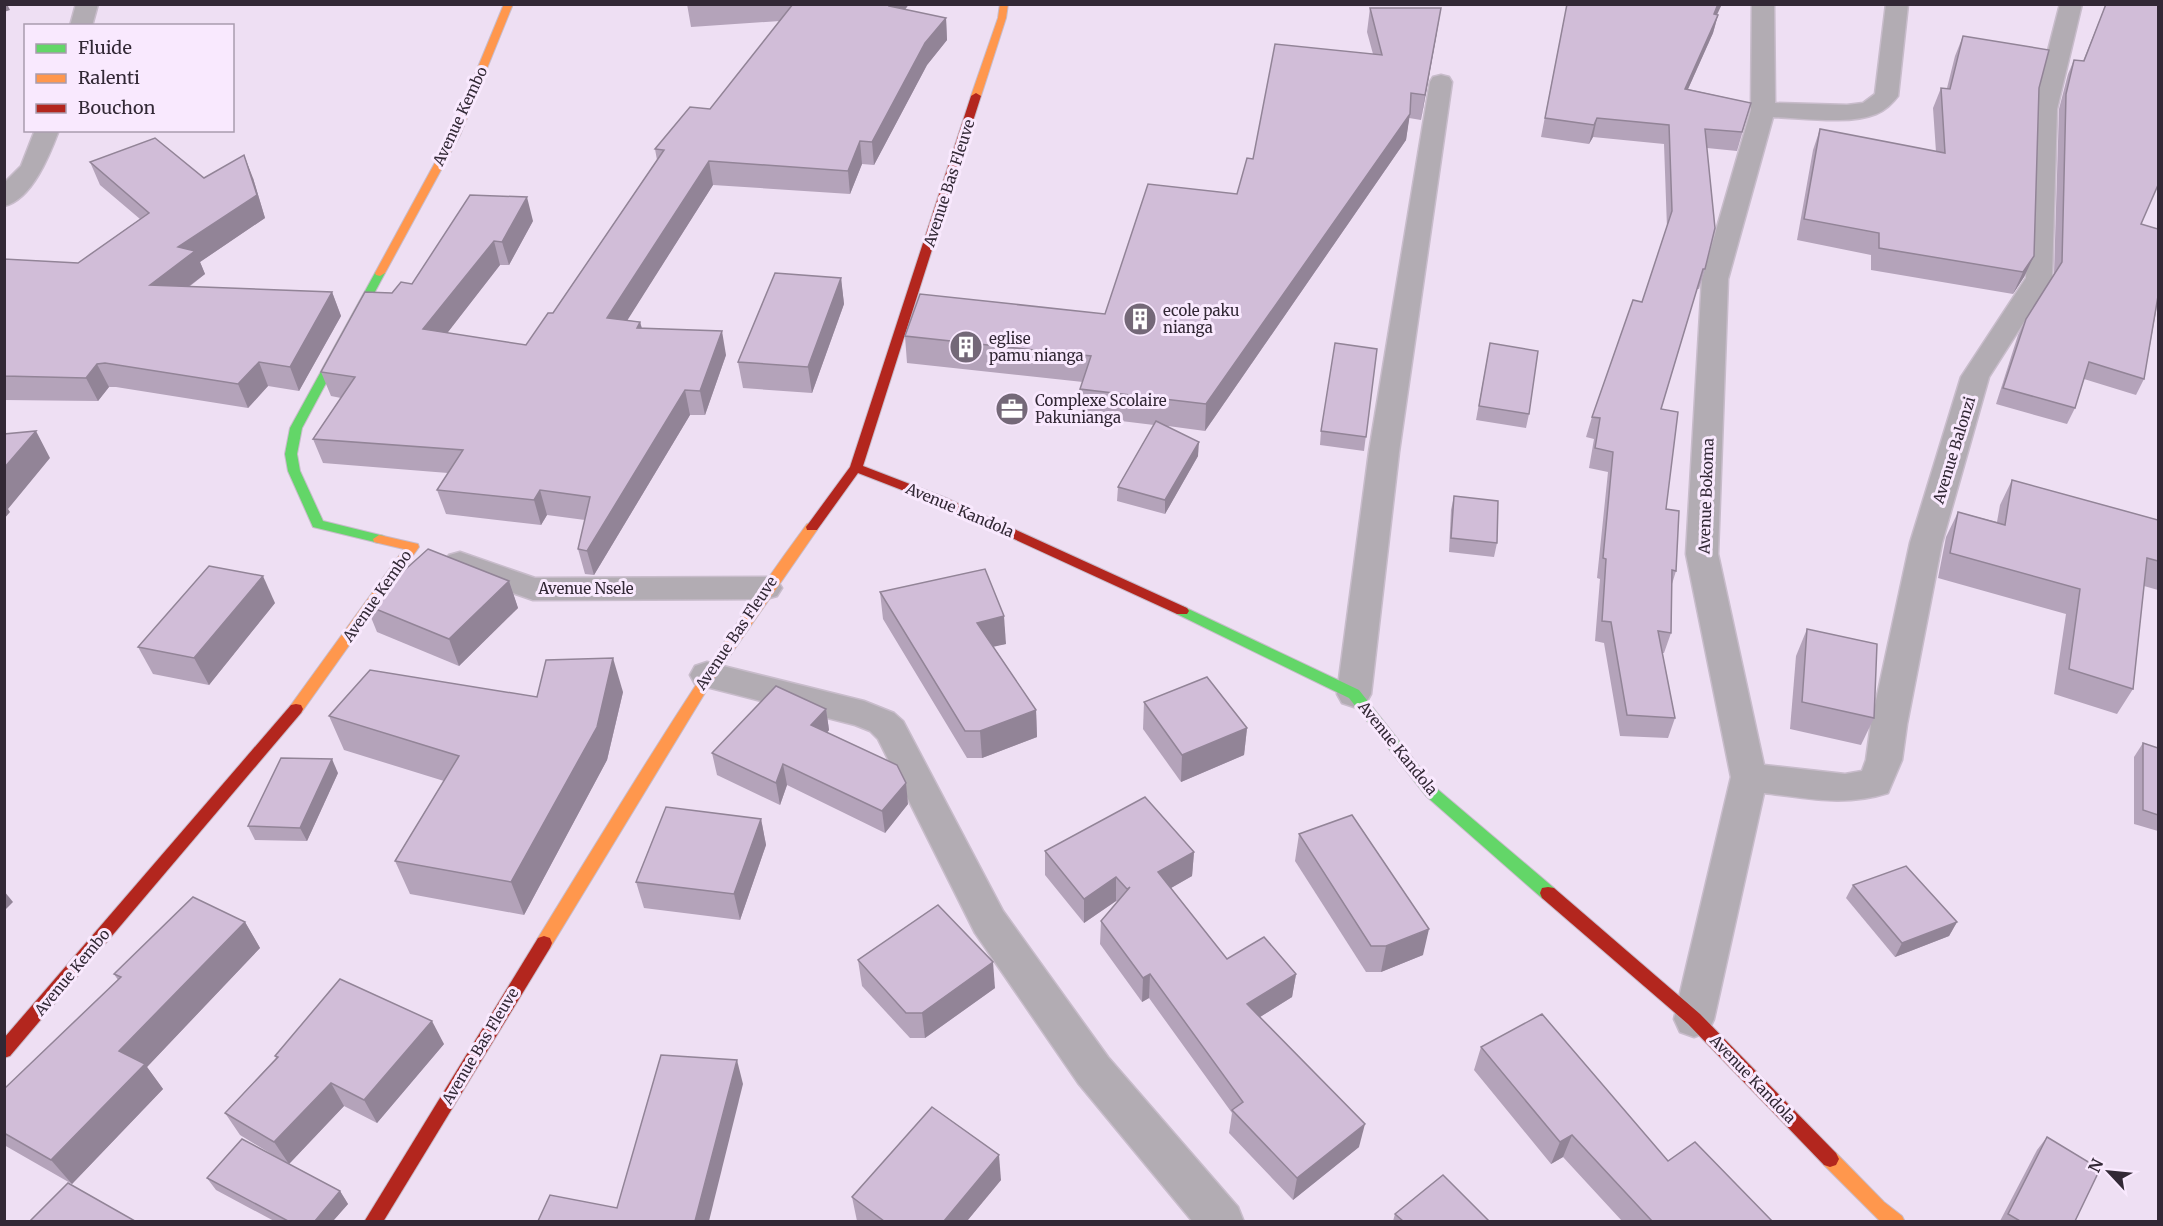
<svg xmlns="http://www.w3.org/2000/svg" width="2163" height="1226" viewBox="0 0 2163 1226" font-family="Merriweather,serif">
<rect width="100%" height="100%" fill="#eedff3"/>
<g fill="none" stroke-linecap="round" stroke-linejoin="round">
<defs>
<g id="street">
<polygon points="76,4 98,4 92,26 70,26"/>
<path d="M1752,4h22l1,99 72,2 16,-2 12,-9 11,-90h22l-10,92c-5,7 -14,15 -22,18 -27,11 -74,4 -103,3l-45,162 -10,275 46,211 81,9 17,-3 4,-11 5,-36 39,-181 51,-166 65,-99 7,-169 27,-105h22l-25,105 -5,169 -63,99 -47,166 -35,181 -5,36 -14,33c-44,14 -80,5 -124,0l-50,226 -6,13 -14,5 -14,-5 -6,-13 57,-242 -45,-223 16,-275 49,-169z"/>
<polygon points="1441,75 1449,77 1452,82 1399,452 1371,694 1366,703 1354,707 1342,703 1337,694 1369,452 1430,82 1433,77"/>
<path d="M35,130h24c-9,24 -27,70 -55,76v-23l17,-17z"/>
<polygon points="460,552 535,578 766,577 777,580 782,588 777,596 766,599 533,600 449,571 444,563 449,555"/>
<polygon points="707,662 864,701 894,713 903,721 1003,911 1108,1057 1238,1207 1244,1222 1193,1222 1078,1083 975,933 878,739 870,731 855,725 695,684 690,675 695,666"/>
</g>
<g id="fast">
<polygon points="380,270 385,273 302,428 297,454 300,471 323,521 384,536 385,539 384,542 379,543 313,527 288,471 285,454 290,428 375,273"/>
<polygon points="1182,606 1359,690 1436,788 1554,888 1556,893 1554,898 1548,899 1542,898 1426,796 1349,698 1177,614 1175,611 1177,608"/>
</g>
<g id="slow">
<polygon points="504,4 513,4 460,135 385,273 380,276 376,275 375,273 450,135"/>
<polygon points="1000,4 1008,4 1006,18 981,96 973,98 971,96 998,18"/>
<path d="M812,523l5,1 1,3 -1,3 -106,153 -161,265 -6,2 -6,-2 -2,-5 2,-5c86,-140 171,-281 269,-414z"/>
<polygon points="379,535 418,544 419,547 301,713 291,713 289,709 291,705 404,549 374,542 373,539"/>
<polygon points="1830,1151 1836,1153 1884,1202 1902,1216 1905,1222 1881,1222 1824,1165 1821,1159 1824,1153"/>
</g>
<g id="jam">
<polygon points="976,93 981,96 863,466 946,498 1187,608 1189,611 1187,614 1177,614 938,504 858,473 817,530 807,530 806,527 850,467 971,96"/>
<polygon points="296,704 301,705 303,709 301,713 10,1056 4,1058 4,1038 291,705"/>
<polygon points="1548,887 1554,888 1700,1014 1836,1153 1839,1159 1836,1165 1830,1167 1824,1165 1688,1024 1542,898 1540,893 1542,888"/>
<polygon points="544,936 550,938 552,943 550,948 383,1222 364,1222 538,938"/>
</g>
</defs>
<use href="#street" stroke="#c8bccb" stroke-width="3"/>
<use href="#fast" stroke="#c8bccb" stroke-width="2"/>
<use href="#slow" stroke="#c8bccb" stroke-width="2"/>
<use href="#jam" stroke="#c8bccb" stroke-width="2"/>
<use href="#street" fill="#b2acb3" fill-rule="evenodd"/>
<use href="#fast" fill="#63d668" fill-rule="evenodd"/>
<use href="#slow" fill="#ff974d" fill-rule="evenodd"/>
<use href="#jam" fill="#b3261e" fill-rule="evenodd"/>
</g>
<g fill="#b4a3ba">
<polygon points="687,4 909,4 905,10 946,18 947,40 927,65 874,165 862,164 850,194 713,185 627,320 640,322 642,328 726,355 705,415 690,415 594,575 585,574 578,549 585,520 547,515 541,525 446,514 437,490 448,473 323,463 313,439 341,398 331,396 321,372 392,293 412,284 533,221 509,265 500,265 447,333 526,345 553,313 657,160 655,149 710,109 780,21 691,27"/>
<polygon points="1567,4 1718,15 1713,33 1688,89 1751,103 1737,151 1707,148 1705,269 1699,289 1697,289 1661,409 1666,509 1676,571 1672,584 1671,633 1664,653 1662,653 1675,718 1668,738 1620,736 1604,643 1595,641 1600,579 1597,578 1608,472 1589,468 1594,439 1586,437 1592,417 1642,302 1667,228 1664,144 1593,137 1589,144 1541,137"/>
<polygon points="2106,4 2158,4 2141,224 2158,229 2158,306 2157,306 2144,379 2136,395 2084,379 2075,408 2067,424 1996,404 2018,335 2026,319 2054,274 2059,109 2068,74 2074,60 2083,61"/>
<polygon points="1370,8 1437,32 1421,120 1409,118 1406,140 1205,431 1168,426 1198,456 1165,514 1117,501 1118,487 1154,425 1080,416 1080,389 1083,382 907,363 905,336 1105,314 1237,194 1253,159 1373,54 1367,32"/>
<polygon points="1963,36 2039,88 2034,256 2024,277 2013,294 1871,270 1871,255 1797,240 1813,150 1820,129 1936,152 1933,108 1941,88 1947,88 1955,56"/>
<polygon points="90,162 204,178 253,178 265,218 200,262 205,274 189,287 332,292 341,316 299,391 268,386 248,408 116,387 109,387 98,401 4,400 4,259 78,263 140,219 100,185"/>
<polygon points="841,278 844,304 812,393 743,388 738,362"/>
<polygon points="1490,343 1529,414 1526,428 1476,420"/>
<polygon points="1377,349 1364,451 1320,445 1321,431"/>
<polygon points="2012,480 2158,520 2158,590 2144,586 2133,689 2117,714 2054,694 2066,614 1938,578 1946,537 1958,512 1997,522 2000,505"/>
<polygon points="1454,496 1497,543 1494,557 1449,552 1451,510"/>
<polygon points="509,581 518,608 459,666 377,632 366,605"/>
<polygon points="880,592 1006,644 993,646 1036,710 1037,737 982,758 967,758 883,619"/>
<polygon points="275,603 209,685 153,674 138,647"/>
<polygon points="1807,629 1874,718 1861,745 1790,729 1796,656"/>
<polygon points="623,692 607,760 524,915 410,894 395,861 444,781 344,750 329,716 537,697"/>
<polygon points="1144,702 1247,728 1244,755 1181,782 1143,729"/>
<polygon points="826,709 829,730 827,733 908,804 885,833 787,785 780,805 717,775 712,753"/>
<polygon points="2143,743 2158,748 2158,831 2134,824 2134,757"/>
<polygon points="338,773 307,841 255,840 248,826"/>
<polygon points="761,819 766,845 740,920 644,908 636,882"/>
<polygon points="1299,834 1423,955 1381,972 1366,972 1295,861"/>
<polygon points="1045,851 1194,852 1192,876 1171,888 1227,959 1296,974 1292,997 1260,1017 1359,1147 1293,1200 1229,1133 1232,1113 1149,998 1142,1002 1100,944 1101,921 1117,902 1116,901 1084,923 1045,875"/>
<polygon points="1853,885 1957,922 1949,936 1895,957 1846,898"/>
<polygon points="245,922 260,948 147,1067 163,1089 72,1184 4,1145 4,1089 118,980 114,974"/>
<polygon points="858,960 995,988 925,1038 910,1038 862,986"/>
<polygon points="444,1044 377,1123 344,1106 289,1164 340,1191 348,1204 333,1221 274,1221 216,1190 207,1178 288,1164 240,1135 225,1113 276,1058 275,1056"/>
<polygon points="1481,1047 1668,1161 1772,1221 1622,1221 1563,1157 1551,1164 1474,1070"/>
<polygon points="2047,1137 2075,1221 2000,1221 2037,1150"/>
<polygon points="1001,1180 967,1221 857,1221 852,1197"/>
<polygon points="1395,1214 1489,1221 1393,1221"/>
</g>
<g fill="#928497">
<polygon points="4,4 7,4 10,10 4,12"/>
<polygon points="890,4 909,4 891,28 889,6"/>
<polygon points="1718,4 1722,4 1709,32 1714,14"/>
<polygon points="1441,8 1437,32 1421,120 1425,95"/>
<polygon points="1718,15 1713,33 1680,107 1685,89"/>
<polygon points="946,18 947,40 927,65 874,165 872,142 925,43"/>
<polygon points="1410,114 1406,140 1205,431 1206,404"/>
<polygon points="1597,118 1593,137 1589,144 1594,125"/>
<polygon points="860,141 862,164 850,194 848,171"/>
<polygon points="244,155 253,178 265,218 200,262 205,274 160,308 150,285"/>
<polygon points="709,161 713,185 613,343 607,318"/>
<polygon points="527,197 533,221 509,265 502,242"/>
<polygon points="494,241 500,265 431,354 423,329"/>
<polygon points="2034,256 2024,277 2013,294 2023,272"/>
<polygon points="841,278 844,304 812,393 808,367"/>
<polygon points="332,292 341,316 299,391 290,367"/>
<polygon points="640,322 646,346 637,328"/>
<polygon points="722,331 726,355 705,415 700,391"/>
<polygon points="259,362 268,386 248,408 238,384"/>
<polygon points="97,364 109,387 98,401 86,378"/>
<polygon points="685,390 690,415 594,575 587,551"/>
<polygon points="36,431 50,458 8,509 10,512 4,519 4,468"/>
<polygon points="1199,442 1198,456 1165,514 1165,500"/>
<polygon points="540,490 547,515 541,525 534,500"/>
<polygon points="263,576 275,603 209,685 194,658"/>
<polygon points="509,581 518,608 459,666 449,639"/>
<polygon points="1004,616 1006,644 979,650 977,623"/>
<polygon points="613,658 623,692 607,760 524,915 511,882"/>
<polygon points="826,709 829,730 814,747 811,725"/>
<polygon points="1036,710 1037,737 982,758 980,731"/>
<polygon points="1247,728 1244,755 1181,782 1182,755"/>
<polygon points="332,759 338,773 307,841 300,828"/>
<polygon points="783,764 787,785 780,805 776,783"/>
<polygon points="906,783 908,804 885,833 882,811"/>
<polygon points="761,819 766,845 740,920 734,894"/>
<polygon points="1194,852 1192,876 1157,896 1158,872"/>
<polygon points="1116,877 1116,901 1084,923 1084,899"/>
<polygon points="4,891 13,902 4,911"/>
<polygon points="245,922 260,948 147,1067 163,1089 72,1184 51,1160 119,1051"/>
<polygon points="1957,922 1949,936 1895,957 1902,943"/>
<polygon points="1429,929 1423,955 1381,972 1386,946"/>
<polygon points="993,962 995,988 925,1038 922,1013"/>
<polygon points="1150,974 1149,998 1142,1002 1143,978"/>
<polygon points="1296,974 1292,997 1244,1027 1247,1004"/>
<polygon points="432,1021 444,1044 377,1123 364,1100"/>
<polygon points="737,1060 743,1084 709,1221 695,1221"/>
<polygon points="331,1083 344,1106 289,1164 274,1142"/>
<polygon points="1365,1124 1359,1147 1293,1200 1297,1178"/>
<polygon points="1572,1135 1563,1157 1551,1164 1560,1142"/>
<polygon points="999,1155 1001,1180 967,1221 944,1221"/>
<polygon points="340,1191 348,1204 333,1221 315,1221"/>
</g>
<g fill="#d1bdd8" stroke="#928497" stroke-width="1.5">
<polygon points="793,4 890,4 889,6 946,18 925,43 872,142 860,141 848,171 709,161 607,318 640,322 637,328 722,331 700,391 685,390 587,551 578,549 590,497 540,490 534,500 437,490 463,450 313,439 355,377 321,372 365,292 392,293 401,282 412,284 470,195 527,197 502,242 494,241 423,329 526,345 548,313 553,313 664,150 655,149 690,107 710,109"/>
<polygon points="1567,4 1718,4 1714,14 1718,15 1685,89 1751,103 1742,132 1705,129 1715,228 1705,269 1703,269 1661,409 1678,412 1666,509 1679,511 1676,571 1672,570 1671,633 1658,631 1675,718 1627,715 1611,622 1602,621 1606,559 1603,558 1613,452 1595,448 1600,418 1592,417 1633,300 1642,302 1672,211 1669,125 1597,118 1594,125 1545,118"/>
<polygon points="2106,4 2158,4 2158,185 2141,224 2158,229 2158,296 2144,379 2089,362 2075,408 2003,388 2026,319 2062,262 2066,94 2074,60 2084,61"/>
<polygon points="1370,8 1441,8 1425,95 1411,93 1410,114 1206,404 1080,389 1091,356 905,336 920,294 1105,314 1148,184 1237,194 1247,158 1253,159 1275,44 1382,55"/>
<polygon points="1963,36 2049,50 2039,88 2034,256 2023,272 1879,248 1879,233 1804,219 1820,129 1945,153 1941,88 1950,89"/>
<polygon points="155,138 204,178 244,155 257,195 178,247 195,251 150,285 332,292 290,367 259,362 238,384 105,363 97,364 86,378 4,376 4,259 78,263 149,213 90,162"/>
<polygon points="775,273 841,278 808,367 738,362"/>
<polygon points="1335,343 1377,349 1366,437 1321,431"/>
<polygon points="1490,343 1538,351 1529,414 1479,406"/>
<polygon points="1156,421 1199,442 1165,500 1118,487"/>
<polygon points="36,431 4,468 4,434"/>
<polygon points="2012,480 2158,520 2158,561 2147,558 2133,689 2069,669 2080,589 1950,553 1958,512 2005,525"/>
<polygon points="1454,496 1498,501 1497,543 1451,538"/>
<polygon points="428,549 509,581 449,639 366,605"/>
<polygon points="209,566 263,576 194,658 138,647"/>
<polygon points="985,569 1004,616 977,623 1036,710 980,731 965,731 880,592"/>
<polygon points="1807,629 1877,644 1874,718 1802,702"/>
<polygon points="613,658 597,727 511,882 395,861 459,756 329,716 370,670 537,697 546,660"/>
<polygon points="1207,677 1247,728 1182,755 1144,702"/>
<polygon points="776,686 826,709 811,725 897,765 906,783 882,811 783,764 776,783 712,753"/>
<polygon points="2143,743 2158,748 2158,815 2143,810"/>
<polygon points="281,758 332,759 300,828 248,826"/>
<polygon points="1145,797 1194,852 1158,872 1227,959 1264,937 1296,974 1247,1004 1365,1124 1297,1178 1232,1110 1243,1102 1150,974 1143,978 1101,921 1130,887 1127,889 1116,877 1084,899 1045,851"/>
<polygon points="666,807 761,819 734,894 636,882"/>
<polygon points="1352,815 1429,929 1386,946 1371,946 1299,834"/>
<polygon points="1906,866 1957,922 1902,943 1853,885"/>
<polygon points="193,897 245,922 119,1051 145,1064 51,1160 4,1133 4,1089 121,977 114,974"/>
<polygon points="938,905 993,962 922,1013 906,1013 858,960"/>
<polygon points="340,979 432,1021 364,1100 331,1083 274,1142 225,1113 278,1057 275,1056"/>
<polygon points="1542,1014 1668,1161 1695,1142 1772,1221 1652,1221 1572,1135 1560,1142 1481,1047"/>
<polygon points="661,1055 737,1060 695,1221 538,1221 550,1195 617,1208"/>
<polygon points="932,1107 999,1155 944,1221 884,1221 852,1197"/>
<polygon points="2047,1137 2100,1169 2075,1221 2020,1221 2008,1214"/>
<polygon points="242,1139 340,1191 315,1221 288,1221 207,1178"/>
<polygon points="1443,1175 1489,1221 1403,1221 1395,1214"/>
<polygon points="68,1183 135,1221 30,1221"/>
</g>
<defs>
<symbol id="building-disc" viewBox="-11 -11 22 22"><circle r="9.5" fill="#746878" stroke="#f9e9fe"/><path d="M-4-6H4V6H1V3H-1V6H-4ZM-2.5-4.3h1.7v1.8h-1.7ZM.8-4.3h1.7v1.8H.8ZM-2.5-1h1.7V.8h-1.7ZM.8-1h1.7V.8H.8Z" fill="#fff"/></symbol>
<symbol id="office-disc" viewBox="-11 -11 22 22"><circle r="9.5" fill="#746878" stroke="#f9e9fe"/><path d="M-6-3h4V-5.5h4V-3h4V5H-6ZM-1-4.5V-3h2v-1.5ZM-6 0V1H6V0Z" fill="#fff"/></symbol>
</defs>
<g fill-rule="evenodd">
<use href="#building-disc" x="1121" y="300" width="38" height="38"/>
<use href="#building-disc" x="947" y="328" width="38" height="38"/>
<use href="#office-disc" x="993" y="390" width="38" height="38"/>
</g>
<g text-anchor="middle" dominant-baseline="central" stroke-width="6" stroke-linejoin="round" paint-order="stroke">
<g font-size="15" fill="#322835" stroke="#f9e9fe">
<text transform="translate(460 116) rotate(-65)">Avenue Kembo</text>
<text transform="translate(949 183) rotate(-72)">Avenue Bas Fleuve</text>
<text transform="translate(1954 450) rotate(-73)">Avenue Balonzi</text>
<text transform="translate(1706 496) rotate(-88)">Avenue Bokoma</text>
<text transform="translate(960 510) rotate(23)">Avenue Kandola</text>
<text x="586" y="588">Avenue Nsele</text>
<text transform="translate(377 596) rotate(-55)">Avenue Kembo</text>
<text transform="translate(736 633) rotate(-56)">Avenue Bas Fleuve</text>
<text transform="translate(1398 748) rotate(51)">Avenue Kandola</text>
<text transform="translate(72 972) rotate(-50)">Avenue Kembo</text>
<text transform="translate(480 1046) rotate(-59)">Avenue Bas Fleuve</text>
<text transform="translate(1753 1079) rotate(46)">Avenue Kandola</text>
</g>
<g font-size="15" fill="#322835" stroke="#f9e9fe" text-anchor="start">
<text x="1163" y="310">ecole paku<tspan x="1163" dy="17">nianga</tspan></text>
<text x="989" y="338">eglise<tspan x="989" dy="17">pamu nianga</tspan></text>
<text x="1035" y="400">Complexe Scolaire<tspan x="1035" dy="17">Pakunianga</tspan></text>
</g>
</g>
<rect width="2163" height="1226" fill="none" stroke="#322835" stroke-width="12"/>
<rect x="24" y="24" width="210" height="108" fill="#f9e9fe" stroke="#a99cae" stroke-width="1.5"/>
<rect x="36" y="44" width="30" height="9" fill="#63d668" stroke="#a99cae" stroke-width="1.5"/>
<text x="78" y="54" font-size="18" fill="#322835">Fluide</text>
<rect x="36" y="74" width="30" height="9" fill="#ff974d" stroke="#a99cae" stroke-width="1.5"/>
<text x="78" y="84" font-size="18" fill="#322835">Ralenti</text>
<rect x="36" y="104" width="30" height="9" fill="#b3261e" stroke="#a99cae" stroke-width="1.5"/>
<text x="78" y="114" font-size="18" fill="#322835">Bouchon</text>
<g transform="translate(2109 1172) rotate(296)" stroke="#f9e9fe" stroke-width="4.5" paint-order="stroke">
<path d="M0-4.5L10 22L0 15L-10 22Z" fill="#322835"/>
<text y="-9" font-size="16" font-weight="bold" text-anchor="middle" fill="#322835">N</text>
</g>
</svg>
